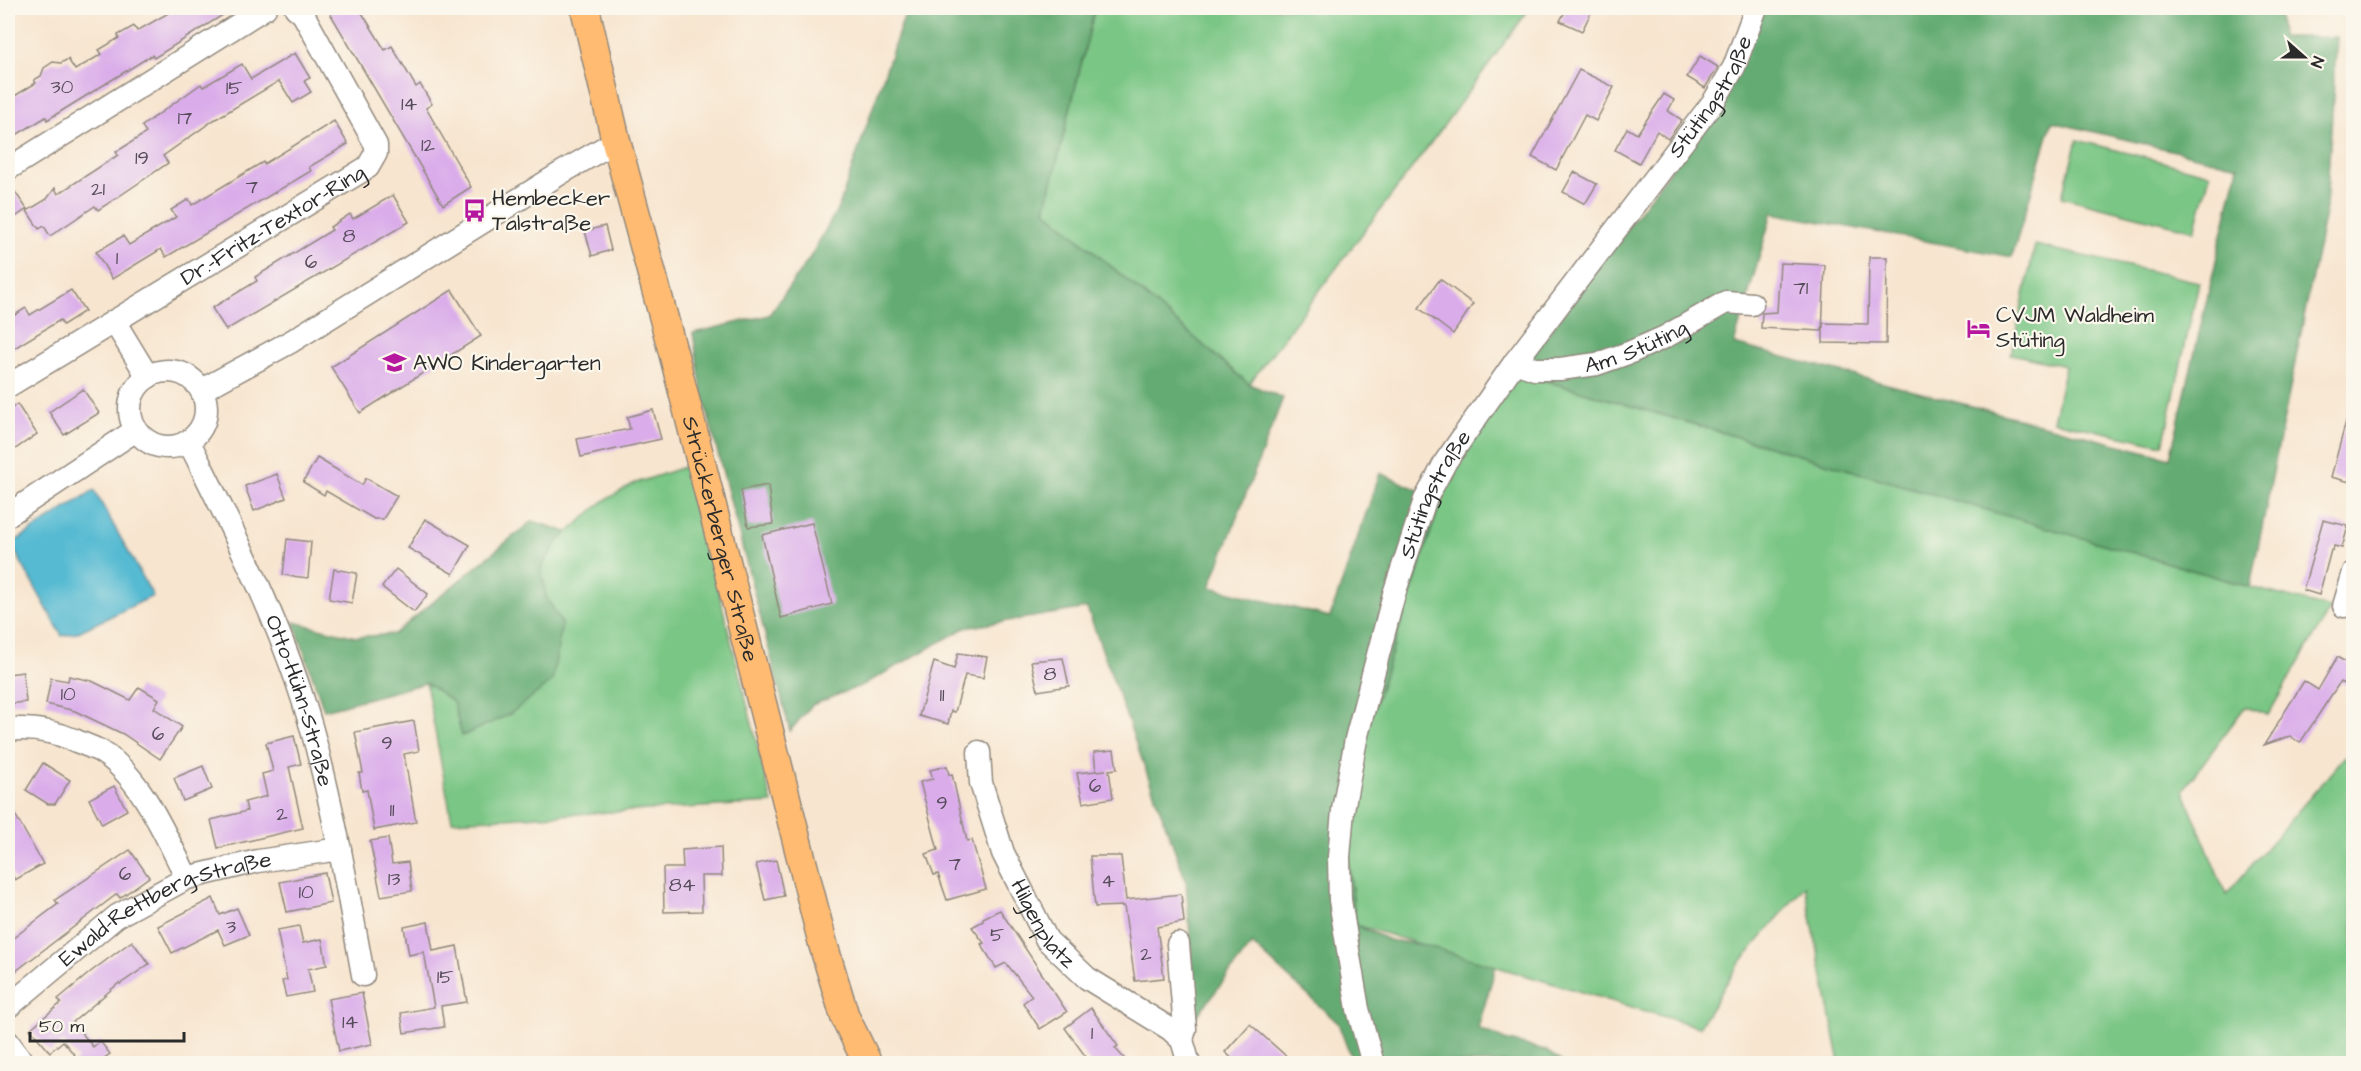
<svg xmlns="http://www.w3.org/2000/svg" width="2361" height="1071" viewBox="0 0 2361 1071" font-family="'Architects Daughter',sans-serif">
<rect width="100%" height="100%" fill="#fbf7ec"/>
<filter id="ink" filterUnits="userSpaceOnUse"><feTurbulence type="fractalNoise" baseFrequency=".0167" numOctaves="2"/><feDisplacementMap in="SourceGraphic" scale="12" xChannelSelector="R" yChannelSelector="G"/><feConvolveMatrix kernelMatrix="1 2 1 2 8 2 1 2 1" color-interpolation-filters="sRGB"/></filter>
<filter id="wash" filterUnits="userSpaceOnUse"><feTurbulence type="fractalNoise" baseFrequency=".008" numOctaves="4" result="noise"/><feDisplacementMap in="SourceGraphic" scale="24" xChannelSelector="R" yChannelSelector="G"/><feGaussianBlur stdDeviation="1.35" result="paint"/><feColorMatrix in="noise" values="0 0 0 0 0 0 0 0 0 0 0 0 0 0 0 0 0 1.4 0 .05"/><feComposite in="paint" operator="in"/></filter>
<g filter="url(#wash)">
<rect width="100%" height="100%" fill="#f7e5cf"/>
<g fill="#7ac685" stroke="#527858" stroke-width="1.5">
<polygon points="1095,8 1530,8 1439,132 1249,384 1045,210"/>
<polygon points="2077,140 2210,174 2195,231 2062,197"/>
<polygon points="2035,245 2199,282 2163,445 2053,421 2065,366 2011,354"/>
<polygon points="1519,373 2250,587 2331,608 2268,715 2245,707 2183,790 2226,895 2353,747 2353,1063 1840,1063 1805,886 1738,965 1699,1027 1356,925 1347,848 1368,726 1441,500 1449,468"/>
<polygon points="687,466 772,803 452,821 426,683 453,702 462,735 562,624 546,597 541,568 557,542 602,502 633,484"/>
</g>
<g fill="#63ab72" stroke="#476b4e" stroke-width="1.5" fill-rule="evenodd">
<polygon points="907,8 1095,8 1045,210 1249,384 1283,398 1210,587 1330,617 1380,473 1441,500 1368,726 1347,848 1356,925 1389,940 1424,945 1496,966 1478,1028 1505,1040 1545,1050 1563,1063 1353,1063 1338,1023 1252,944 1196,1017 1186,881 1087,608 965,628 863,685 812,705 790,731 702,392 693,333 769,315 809,259 839,206"/>
<path d="M1763,8h516l2,29h56l-11,171 -76,379 -731,-214 193,-259zM2052,122l186,44 -68,292 -436,-114 38,-131 240,44z"/>
<polygon points="532,521 568,532 557,542 541,568 546,597 562,624 552,681 510,714 462,736 453,702 426,683 324,710 294,622 356,637 394,634"/>
</g>
<polygon fill="#54bad2" stroke="#40727e" stroke-width="1.5" points="94,490 153,596 76,633 62,636 11,544"/>
<g id="blocks">
<g fill="#daadea">
<polygon points="177,8 234,8 154,58 152,55 55,115 47,120 46,117 8,140 8,100 36,83 34,80 41,76 44,68 53,62 61,63 68,59 75,70 102,54 99,50 119,38 118,35 134,26 137,31"/>
<polygon points="327,8 359,8 385,50 392,46 416,87 420,84 432,104 426,108 471,187 443,205"/>
<polygon points="1567,8 1593,8 1582,31 1560,21"/>
<polygon points="295,53 310,78 304,81 311,92 293,103 279,81 214,120 163,156 168,163 118,197 98,210 95,206 50,236 44,226 39,229 27,211 47,199 55,188 58,194 118,155 116,152 146,133 142,126 201,84 203,87 242,64 251,79"/>
<polygon points="1700,56 1718,67 1705,88 1687,77"/>
<polygon points="1579,70 1614,87 1596,121 1585,115 1556,170 1532,157"/>
<polygon points="1664,94 1674,100 1668,111 1682,120 1668,139 1657,131 1639,163 1615,150 1627,128 1637,134"/>
<polygon points="334,121 348,144 309,167 311,171 166,257 161,249 112,279 96,252 123,236 129,245 176,217 171,210 189,199 192,205 263,162 264,164"/>
<polygon points="1574,172 1597,184 1585,204 1563,192"/>
<polygon points="8,182 27,209 8,222"/>
<polygon points="393,195 409,222 226,330 212,308 257,281 255,277 332,230 330,227 350,214 353,219"/>
<polygon points="605,226 611,250 592,256 585,231"/>
<polygon points="1869,257 1887,257 1886,344 1823,343 1823,323 1868,324"/>
<polygon points="1780,263 1825,265 1822,331 1761,328 1762,313 1777,312"/>
<polygon points="1440,279 1473,304 1453,334 1419,308"/>
<polygon points="71,290 85,311 63,325 60,320 8,352 8,319 26,308 30,315"/>
<polygon points="452,290 481,336 360,413 331,367"/>
<polygon points="83,389 99,413 64,435 49,412"/>
<polygon points="17,404 37,434 8,454 8,411"/>
<polygon points="653,410 661,439 581,457 577,439 630,429 627,417"/>
<polygon points="2348,414 2354,415 2354,483 2331,477"/>
<polygon points="317,458 362,485 366,478 397,496 383,519 374,519 326,491 324,495 303,482"/>
<polygon points="277,474 286,498 254,511 245,486"/>
<polygon points="768,485 773,524 748,527 741,490"/>
<polygon points="425,519 470,545 453,574 408,548"/>
<polygon points="2323,520 2348,526 2342,548 2334,546 2333,550 2331,550 2319,595 2303,590"/>
<polygon points="812,523 832,604 781,618 762,535"/>
<polygon points="287,539 311,542 308,578 283,575"/>
<polygon points="334,569 357,573 352,603 329,599"/>
<polygon points="396,569 428,594 414,612 382,587"/>
<polygon points="958,653 987,657 983,678 965,675 955,712 951,711 948,724 919,716 934,662 954,669"/>
<polygon points="2337,657 2354,667 2354,689 2340,682 2300,743 2290,736 2264,745 2304,681 2318,690"/>
<polygon points="1063,658 1069,686 1038,691 1031,661"/>
<polygon points="23,672 26,702 8,704 8,674"/>
<polygon points="69,676 92,681 130,700 139,687 159,699 154,708 182,727 160,759 123,734 75,711 46,704 51,678 68,681"/>
<polygon points="414,721 419,751 404,754 416,822 374,830 367,790 362,791 359,773 363,773 355,732"/>
<polygon points="294,736 301,764 289,767 303,828 218,848 211,820 247,811 245,802 267,796 262,774 273,771 266,743"/>
<polygon points="1114,750 1117,769 1109,770 1113,798 1083,803 1077,773 1106,770 1096,771 1094,752"/>
<polygon points="43,763 70,780 55,804 48,804 26,790"/>
<polygon points="203,766 212,789 183,801 174,778"/>
<polygon points="947,766 949,775 952,774 967,841 972,840 986,889 947,900 938,874 934,875 926,854 938,850 920,782 933,779 930,770"/>
<polygon points="114,786 127,810 102,824 89,799"/>
<polygon points="8,802 43,864 15,880 8,867"/>
<polygon points="388,838 392,864 408,862 412,891 381,896 370,841"/>
<polygon points="721,847 722,876 701,876 702,911 664,912 663,868 683,868 682,850"/>
<polygon points="130,850 149,877 120,898 117,894 8,977 8,942 58,904 55,900"/>
<polygon points="1090,856 1121,856 1126,900 1181,894 1184,922 1157,927 1164,978 1135,981 1124,906 1095,907"/>
<polygon points="776,860 784,896 765,900 756,864"/>
<polygon points="325,873 331,903 287,912 280,882"/>
<polygon points="213,898 220,915 237,908 249,935 225,945 218,930 172,953 158,926"/>
<polygon points="1000,910 1067,1012 1040,1029 1023,1003 1032,996 1006,963 996,968 981,944 984,943 972,927 983,921 983,918"/>
<polygon points="428,922 433,951 457,946 467,1002 441,1006 444,1027 404,1033 401,1013 434,1007 424,952 409,955 404,927"/>
<polygon points="299,926 303,943 322,939 327,965 308,969 313,992 286,997 282,981 287,980 277,930"/>
<polygon points="132,941 149,964 120,984 119,983 73,1022 93,1047 100,1041 110,1054 103,1059 107,1064 73,1064 78,1059 63,1041 50,1052 30,1029 61,1003 58,999 93,970"/>
<polygon points="362,993 372,1044 339,1051 328,999"/>
<polygon points="1091,1008 1118,1046 1115,1048 1129,1064 1091,1064 1065,1028"/>
<polygon points="1250,1024 1295,1064 1238,1064 1225,1052"/>
</g>
</g>
</g>
<g filter="url(#ink)">
<use href="#blocks" fill-opacity="0" stroke="#91887d" stroke-width="1.5"/>
<g fill="none" stroke-linecap="round" stroke-linejoin="round">
<defs>
<g id="minor">
<polyline points="8,169 265,8"/>
<polyline points="114,321 148,377"/>
<path id="s1" d="M1515,362l20,7h25l37,-5 34,-12 34,-15 61,-35 26,2"/>
<circle cx="168" cy="409" r="38"/>
<path id="s2" d="M8,386l360,-219 8,-14v-8l-73,-131 -7,-6"/>
<polyline points="202,390 292,341 561,173 616,141"/>
<path id="s3" d="M189,442c46,93 95,187 123,288 22,80 36,162 51,245"/>
<polyline points="8,515 136,430"/>
<polyline points="2344,606 2354,572"/>
<path d="M8,730c24,-3 44,1 66,10 9,4 18,7 26,11 41,24 66,86 87,127"/>
<path id="s4" d="M979,752l2,31 22,70 44,87 40,38 83,51 12,11 7,24"/>
<polyline points="1178,944 1185,1029 1182,1040"/>
<path id="s5" d="M8,1007l109,-91 70,-38 71,-17 82,-12"/>
<polyline points="8,1042 24,1064"/>
<path id="s6" d="M1373,1064l-15,-55 -9,-53 -9,-56 -1,-43 4,-47 13,-71 38,-145 31,-94 21,-39 69,-99 199,-261 20,-34 22,-59"/>
</g>
<g id="major">
<path id="s7" d="M585,8l31,133 58,215 149,588 22,73 23,47"/>
</g>
</defs>
<use href="#minor" stroke="#91887d" stroke-width="25"/>
<use href="#major" stroke="#91887d" stroke-width="31"/>
<use href="#minor" stroke="#fff" stroke-width="22"/>
<use href="#major" stroke="#ffbb71" stroke-width="28"/>
</g>
</g>
<defs>
<symbol id="bus-bare" viewBox="-9 -9 18 18"><path d="M-5-6H5V4H4V6H2V4H-2V6H-4V4H-5ZM-3.5-4V0h7V-4ZM-3.5 1.2v1.5H-2V1.2ZM2 1.2v1.5H3.5V1.2Z" fill="#b5179e" stroke="#fbf7ec" stroke-width="2.5" paint-order="stroke"/></symbol>
<symbol id="hotel-bare" viewBox="-9 -9 18 18"><path d="M-6-4.5h1.5V1H6V5H4.5V3h-9V5H-6ZM-4 0a1.8 1.8 0 1 1 3.6 0ZM.5 0V-2.5h3Q6-2.5 6 0Z" fill="#b5179e" stroke="#fbf7ec" stroke-width="2.5" paint-order="stroke"/></symbol>
<symbol id="school-bare" viewBox="-9 -9 18 18"><path d="M0-5L7-2L0 1L-7-2ZM-4 1L0 2.5L4 1V4Q0 6-4 4Z" fill="#b5179e" stroke="#fbf7ec" stroke-width="2.5" paint-order="stroke"/></symbol>
</defs>
<g fill-rule="evenodd">
<use href="#bus-bare" x="458" y="194" width="33" height="33"/>
<use href="#hotel-bare" x="1962" y="312" width="33" height="33"/>
<use href="#school-bare" x="378" y="346" width="33" height="33"/>
</g>
<g text-anchor="middle" dominant-baseline="central" stroke-width="4.5" stroke-linejoin="round" paint-order="stroke">
<g font-size="20" fill="#574c5b">
<text x="62" y="87">30</text>
<text x="234" y="88">15</text>
<text x="409" y="104">14</text>
<text x="185" y="118">17</text>
<text x="428" y="145">12</text>
<text x="142" y="158">19</text>
<text x="252" y="187">7</text>
<text x="98" y="189">21</text>
<text x="349" y="236">8</text>
<text x="117" y="258">1</text>
<text x="311" y="262">6</text>
<text x="1801" y="288">71</text>
<text x="1050" y="674">8</text>
<text x="68" y="694">10</text>
<text x="942" y="695">11</text>
<text x="158" y="734">6</text>
<text x="387" y="743">9</text>
<text x="1095" y="786">6</text>
<text x="942" y="803">9</text>
<text x="392" y="810">11</text>
<text x="282" y="814">2</text>
<text x="955" y="864">7</text>
<text x="125" y="874">6</text>
<text x="394" y="879">13</text>
<text x="1108" y="881">4</text>
<text x="682" y="885">84</text>
<text x="306" y="892">10</text>
<text x="231" y="927">3</text>
<text x="997" y="935">5</text>
<text x="1146" y="954">2</text>
<text x="445" y="977">15</text>
<text x="350" y="1022">14</text>
<text x="1092" y="1033">1</text>
</g>
<g font-size="22" fill="#2b2b2b" stroke="#fbf7ec">
<text stroke="none"><textPath href="#s6" startOffset="1074">Stütingstraße</textPath></text>
<text stroke="none"><textPath href="#s2" startOffset="310">Dr.-Fritz-Textor-Ring</textPath></text>
<text stroke="none"><textPath href="#s1" startOffset="126">Am Stüting</textPath></text>
<text stroke="none"><textPath href="#s6" startOffset="588">Stütingstraße</textPath></text>
<text stroke="none"><textPath href="#s7" startOffset="548">Strückerberger Straße</textPath></text>
<text stroke="none"><textPath href="#s3" startOffset="282">Otto-Hühn-Straße</textPath></text>
<text stroke="none"><textPath href="#s5" startOffset="189">Ewald-Rettberg-Straße</textPath></text>
<text stroke="none"><textPath href="#s4" startOffset="186">Hilgenplatz</textPath></text>
</g>
<g font-size="22" fill="#2b2b2b" stroke="#fbf7ec" text-anchor="start">
<text x="492" y="198">Hembecker<tspan x="492" dy="25">Talstraße</tspan></text>
<text x="1996" y="315">CVJM Waldheim<tspan x="1996" dy="25">Stüting</tspan></text>
<text x="413" y="363">AWO Kindergarten</text>
</g>
</g>
<rect width="2361" height="1071" fill="none" stroke="#fbf7ec" stroke-width="30"/>
<g transform="translate(2304 57) rotate(111)" stroke="#fbf7ec" stroke-width="4.5" paint-order="stroke">
<path d="M0-4.5L10 22L0 15L-10 22Z" fill="#2b2b2b"/>
<text y="-9" font-size="16" font-weight="bold" text-anchor="middle" fill="#2b2b2b">N</text>
</g>
<path d="M30 1032v9h154v-9" fill="none" stroke="#2b2b2b" stroke-width="3"/>
<text x="39" y="1032" font-size="18" fill="#2b2b2b" stroke="#fbf7ec" stroke-width="4.5" paint-order="stroke">50 m</text>
</svg>
